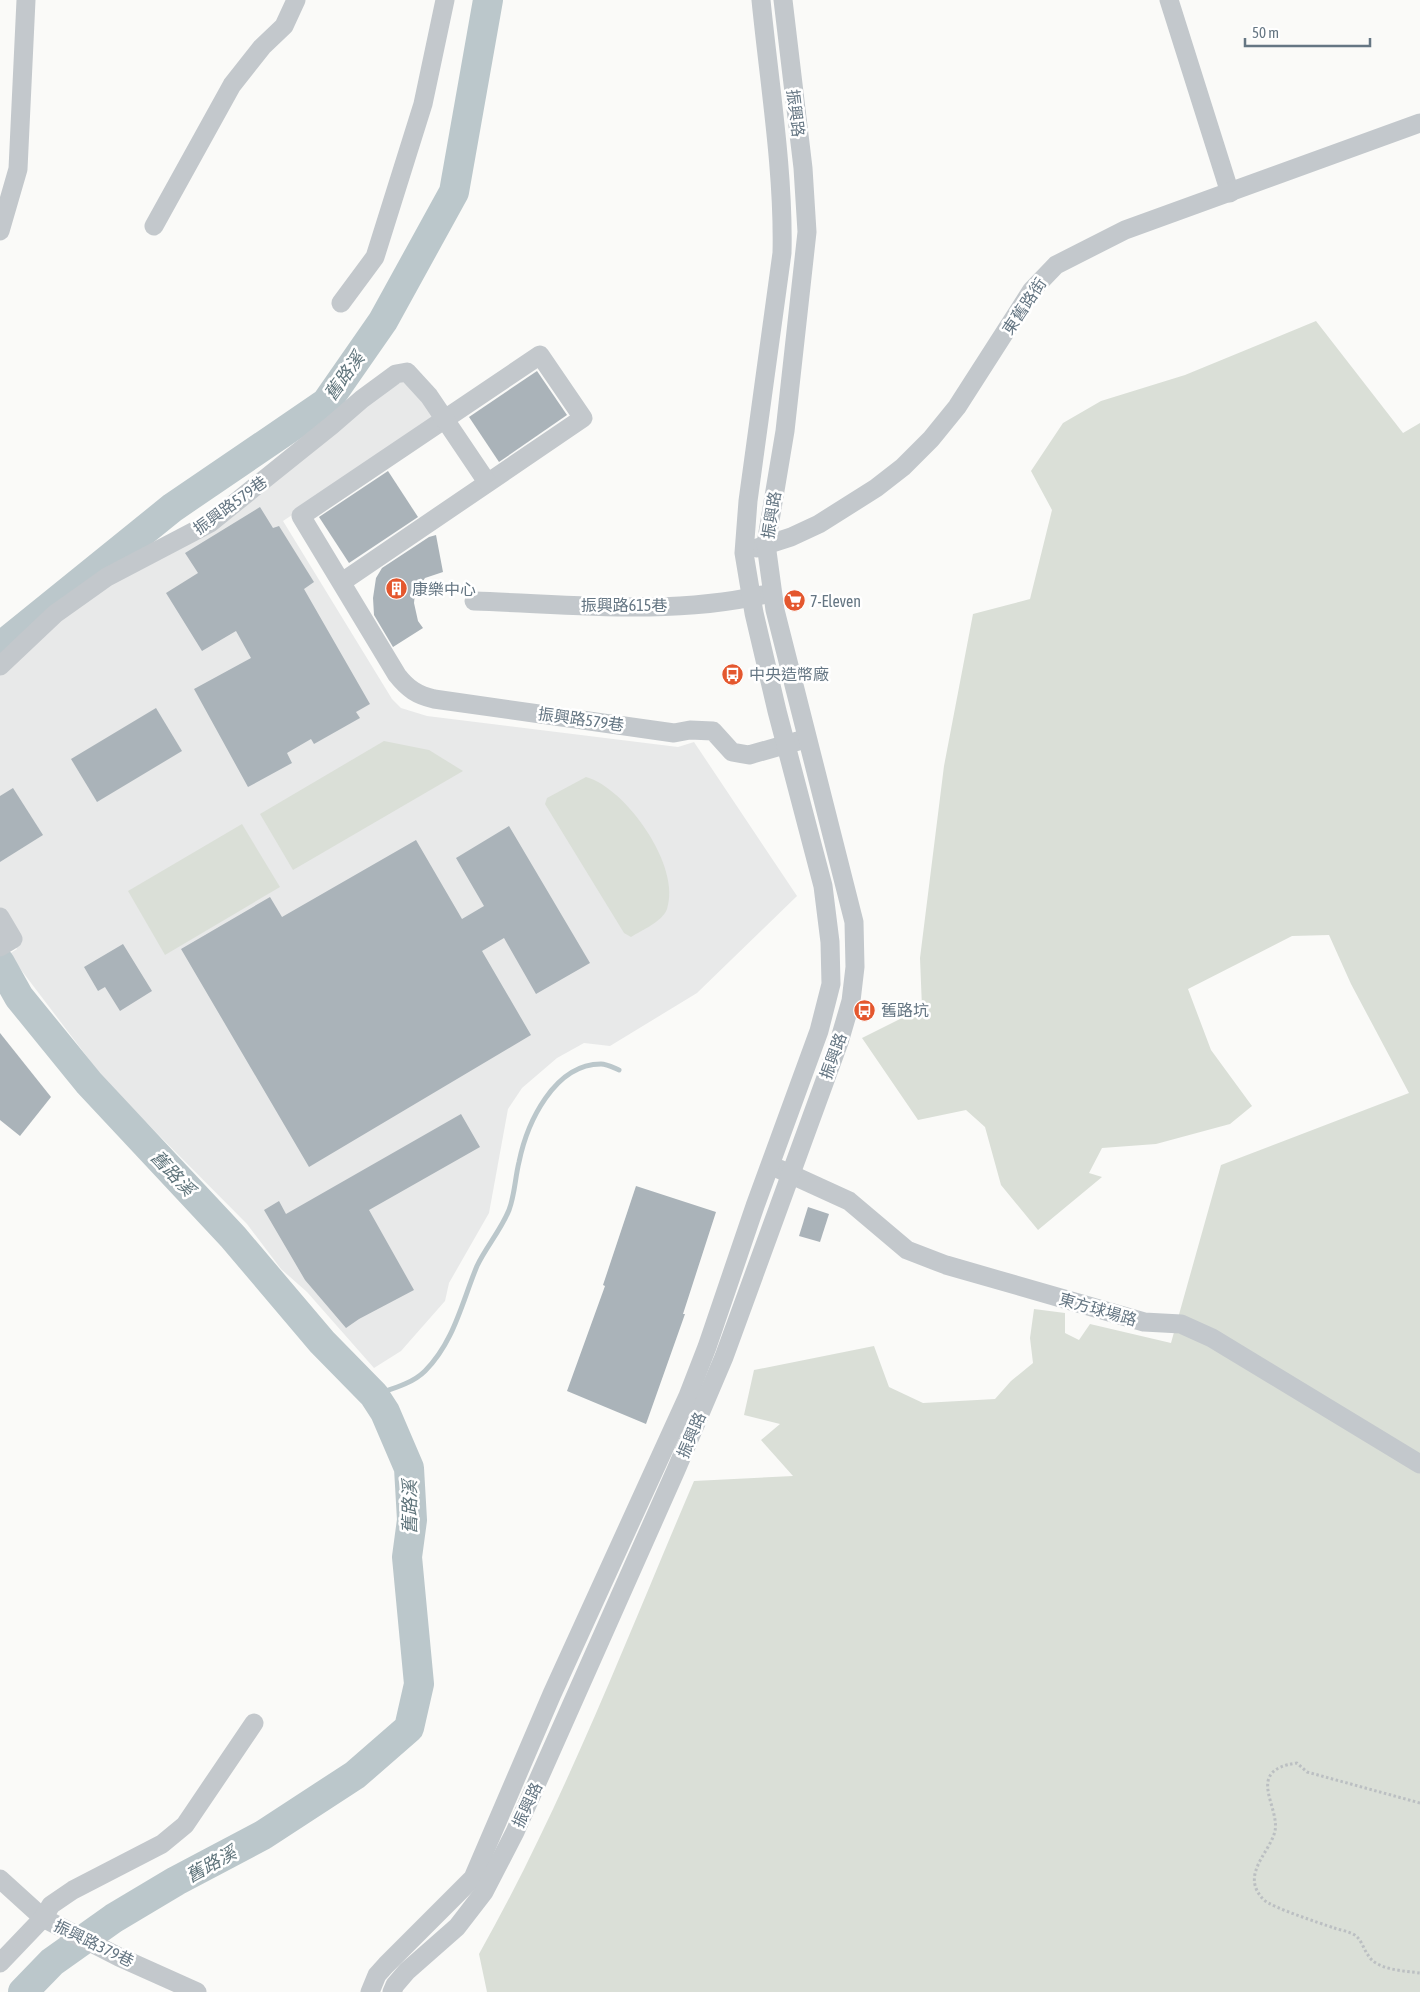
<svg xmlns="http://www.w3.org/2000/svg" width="1420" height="1992" viewBox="0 0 1420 1992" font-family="'Asap Condensed','Noto Sans TC',sans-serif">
<rect width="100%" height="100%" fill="#fafaf8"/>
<polygon fill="#e8e9e9" points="407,379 437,419 283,521 392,699 401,708 427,716 678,747 694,742 797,896 697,993 610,1046 584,1043 557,1058 522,1088 508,1109 489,1213 449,1283 445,1301 401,1351 374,1368 307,1292 281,1269 247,1224 107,1083 9,954 17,949 0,921 0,667 99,581 153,557 356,408"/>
<g fill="#dadfd7">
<path d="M1316,321l87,112 17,-10v1569h-933l-8,-38c85,-151 147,-314 215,-473l99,-5 -32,-36 19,-16 -36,-9 10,-45 120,-24 15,41 34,16 72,-4 16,-18 22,-18 -3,-25 4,-29 31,4v20l14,7 11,-16 81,19 50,-178 188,-72 -58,-109 -22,-49 -37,1 -104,53 23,61 41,56 -22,18 -74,20 -54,4 -13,25 13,4 -64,53 -37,-45 -16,-58 -19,-17 -48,10 -56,-82 60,-30 -2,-50 24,-192 29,-152 57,-15 22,-89 -21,-39 32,-48 38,-22 84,-26z"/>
<polygon points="384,741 429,750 463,771 293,870 260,814"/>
<path d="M586,777c40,11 96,90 81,132 -5,13 -25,21 -36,28l-7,-4 -79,-129 2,-6z"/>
<polygon points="242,824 280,887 165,955 128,891"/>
</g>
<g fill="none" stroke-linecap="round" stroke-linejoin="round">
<path stroke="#bbc7cb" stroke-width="5" d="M374,1395c17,-6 38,-11 51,-24 29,-29 37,-69 52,-105 9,-19 24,-36 32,-56 6,-16 6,-32 10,-48 8,-39 35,-98 82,-98 6,0 13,4 18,6"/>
<g stroke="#bbc7cb" stroke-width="30">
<polyline points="0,647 172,508 326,403 383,321 454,192 488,0"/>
<polyline points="0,963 19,997 89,1083 233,1237 322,1342 374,1395 385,1412 409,1468 412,1520 407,1557 419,1684 409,1728 355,1775 263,1835 176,1881 114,1918 52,1962 23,1992"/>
</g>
</g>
<g fill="#aab3b9">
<polygon points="537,371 567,415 499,462 469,417"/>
<polygon points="388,471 418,517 349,563 319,517"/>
<polygon points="260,507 273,528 279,526 314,582 304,589 370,704 356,712 360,718 314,744 311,739 287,753 292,763 248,787 194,689 251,658 236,631 202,651 166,593 198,573 185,553"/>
<polygon points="436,535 443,572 425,578 415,593 414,603 418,621 423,628 393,647 374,615 373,598 376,578 382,568 429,537"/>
<polygon points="156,708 182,751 97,802 71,759"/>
<polygon points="13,788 43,835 0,862 0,796"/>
<polygon points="509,826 590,963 536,994 504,938 482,951 531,1035 309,1167 181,949 270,897 282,917 416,840 462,919 484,906 456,858"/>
<polygon points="123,944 152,991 120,1011 105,987 98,991 84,967"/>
<polygon points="0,1033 51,1097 20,1136 0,1120"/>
<polygon points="461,1114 480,1147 369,1210 414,1290 359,1319 346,1328 305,1280 264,1210 279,1201 286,1214"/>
<polygon points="636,1186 716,1212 683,1314 685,1314 646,1424 567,1391 605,1286 603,1285"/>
<polygon points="808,1207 829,1214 820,1242 799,1236"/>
</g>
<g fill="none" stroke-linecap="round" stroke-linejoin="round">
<path stroke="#bbbfc2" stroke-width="3" stroke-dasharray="2.5 2.5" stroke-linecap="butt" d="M1420,1803l-113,-31 -10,-9c-53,7 -17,43 -22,68 -5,22 -36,44 -11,69 9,8 56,23 70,28 6,2 13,3 19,6 8,4 10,14 15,21 8,15 37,16 52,18"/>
<g stroke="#c3c8cc" stroke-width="19">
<polyline points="1169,0 1230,193"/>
<polyline points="154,226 232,85 262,47 284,26 296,0"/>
<polyline points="0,231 18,169 26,0"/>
<polyline points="341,303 375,257 423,104 445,0"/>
<polyline points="757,548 791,537 819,524 876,488 903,467 931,439 957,407 1032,290 1056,265 1125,230 1420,123"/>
<path d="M342,582l241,-164 -43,-63 -239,161 96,159c11,14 20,20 37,24l240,34 16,-3 23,1 19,21 17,3 49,-14"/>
<path d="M474,601c95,3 194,15 288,-6"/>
<polyline points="0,666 55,614 107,577 210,523 332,425 362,399 396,374 407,372 429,396 487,482"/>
<polyline points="0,917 13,939 0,947"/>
<polyline points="779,1169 849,1201 907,1250 946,1265 1144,1322 1181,1324 1212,1338 1420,1464"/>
<polyline points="0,1879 43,1918 119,1957 197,1992"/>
<polyline points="0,1963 43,1918 51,1905 73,1890 162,1844 185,1825 254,1723"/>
<path d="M370,1992l7,-17 9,-10 87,-87 79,-184 136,-298 19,-49 48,-141 64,-175 12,-47 -1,-42 -7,-56 -46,-175 -23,-98 -10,-60 4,-52 34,-248c2,-81 -13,-172 -21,-253"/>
<polyline points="392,1992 395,1985 407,1971 457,1927 484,1892 515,1832 676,1470 724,1357 839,1042 851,1001 855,967 854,922 775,610 766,544 785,431 807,232 803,168 783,0"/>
</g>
</g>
<defs>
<symbol id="building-disc" viewBox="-11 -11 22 22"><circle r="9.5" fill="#e4572e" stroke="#fff"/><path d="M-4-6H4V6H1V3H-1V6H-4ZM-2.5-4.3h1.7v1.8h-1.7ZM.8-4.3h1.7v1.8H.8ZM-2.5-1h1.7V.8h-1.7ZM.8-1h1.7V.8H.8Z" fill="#fff"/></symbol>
<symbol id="supermarket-disc" viewBox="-11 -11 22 22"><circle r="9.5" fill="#e4572e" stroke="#fff"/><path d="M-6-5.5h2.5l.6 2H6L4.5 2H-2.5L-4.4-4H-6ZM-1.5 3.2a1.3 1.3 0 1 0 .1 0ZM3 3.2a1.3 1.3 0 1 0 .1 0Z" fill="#fff"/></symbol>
<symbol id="bus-disc" viewBox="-11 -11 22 22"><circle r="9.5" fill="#e4572e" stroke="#fff"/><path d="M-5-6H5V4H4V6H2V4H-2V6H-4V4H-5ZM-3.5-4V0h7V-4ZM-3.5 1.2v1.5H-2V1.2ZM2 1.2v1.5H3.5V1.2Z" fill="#fff"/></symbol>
</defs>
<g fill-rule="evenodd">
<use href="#building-disc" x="384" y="576" width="25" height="25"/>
<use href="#supermarket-disc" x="782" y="588" width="25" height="25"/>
<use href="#bus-disc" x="720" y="662" width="25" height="25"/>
<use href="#bus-disc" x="852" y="998" width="25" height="25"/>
</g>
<g text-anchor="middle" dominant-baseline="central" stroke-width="5" stroke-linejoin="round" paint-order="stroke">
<g font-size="16" fill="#657683" stroke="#fff">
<text transform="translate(796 113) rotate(83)">振興路</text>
<text transform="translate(1024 306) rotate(-56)">東舊路街</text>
<text transform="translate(230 505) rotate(-36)">振興路579巷</text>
<text transform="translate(771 515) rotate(-81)">振興路</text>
<text x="624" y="605">振興路615巷</text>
<text transform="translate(581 719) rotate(8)">振興路579巷</text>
<text transform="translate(833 1056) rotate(-70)">振興路</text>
<text transform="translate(1098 1309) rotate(16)">東方球場路</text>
<text transform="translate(691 1435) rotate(-67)">振興路</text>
<text transform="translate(527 1805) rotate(-65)">振興路</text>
<text transform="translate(94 1943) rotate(26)">振興路379巷</text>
</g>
<g font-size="16" fill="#657683" stroke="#fff" text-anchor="start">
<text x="412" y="589">康樂中心</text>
<text x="810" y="601">7-Eleven</text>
<text x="749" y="674">中央造幣廠</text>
<text x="881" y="1010">舊路坑</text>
</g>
<g font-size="18" font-style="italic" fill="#60757c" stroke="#fff">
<text transform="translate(344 376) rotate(-54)">舊路溪</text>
<text transform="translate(173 1173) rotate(47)">舊路溪</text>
<text transform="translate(409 1507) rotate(-90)">舊路溪</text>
<text transform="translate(211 1864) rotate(-29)">舊路溪</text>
</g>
</g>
<path d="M1245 38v8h125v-8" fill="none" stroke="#657683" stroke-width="2.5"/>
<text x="1252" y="38" font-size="15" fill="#657683" stroke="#ffffff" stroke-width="4" paint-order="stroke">50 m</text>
</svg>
